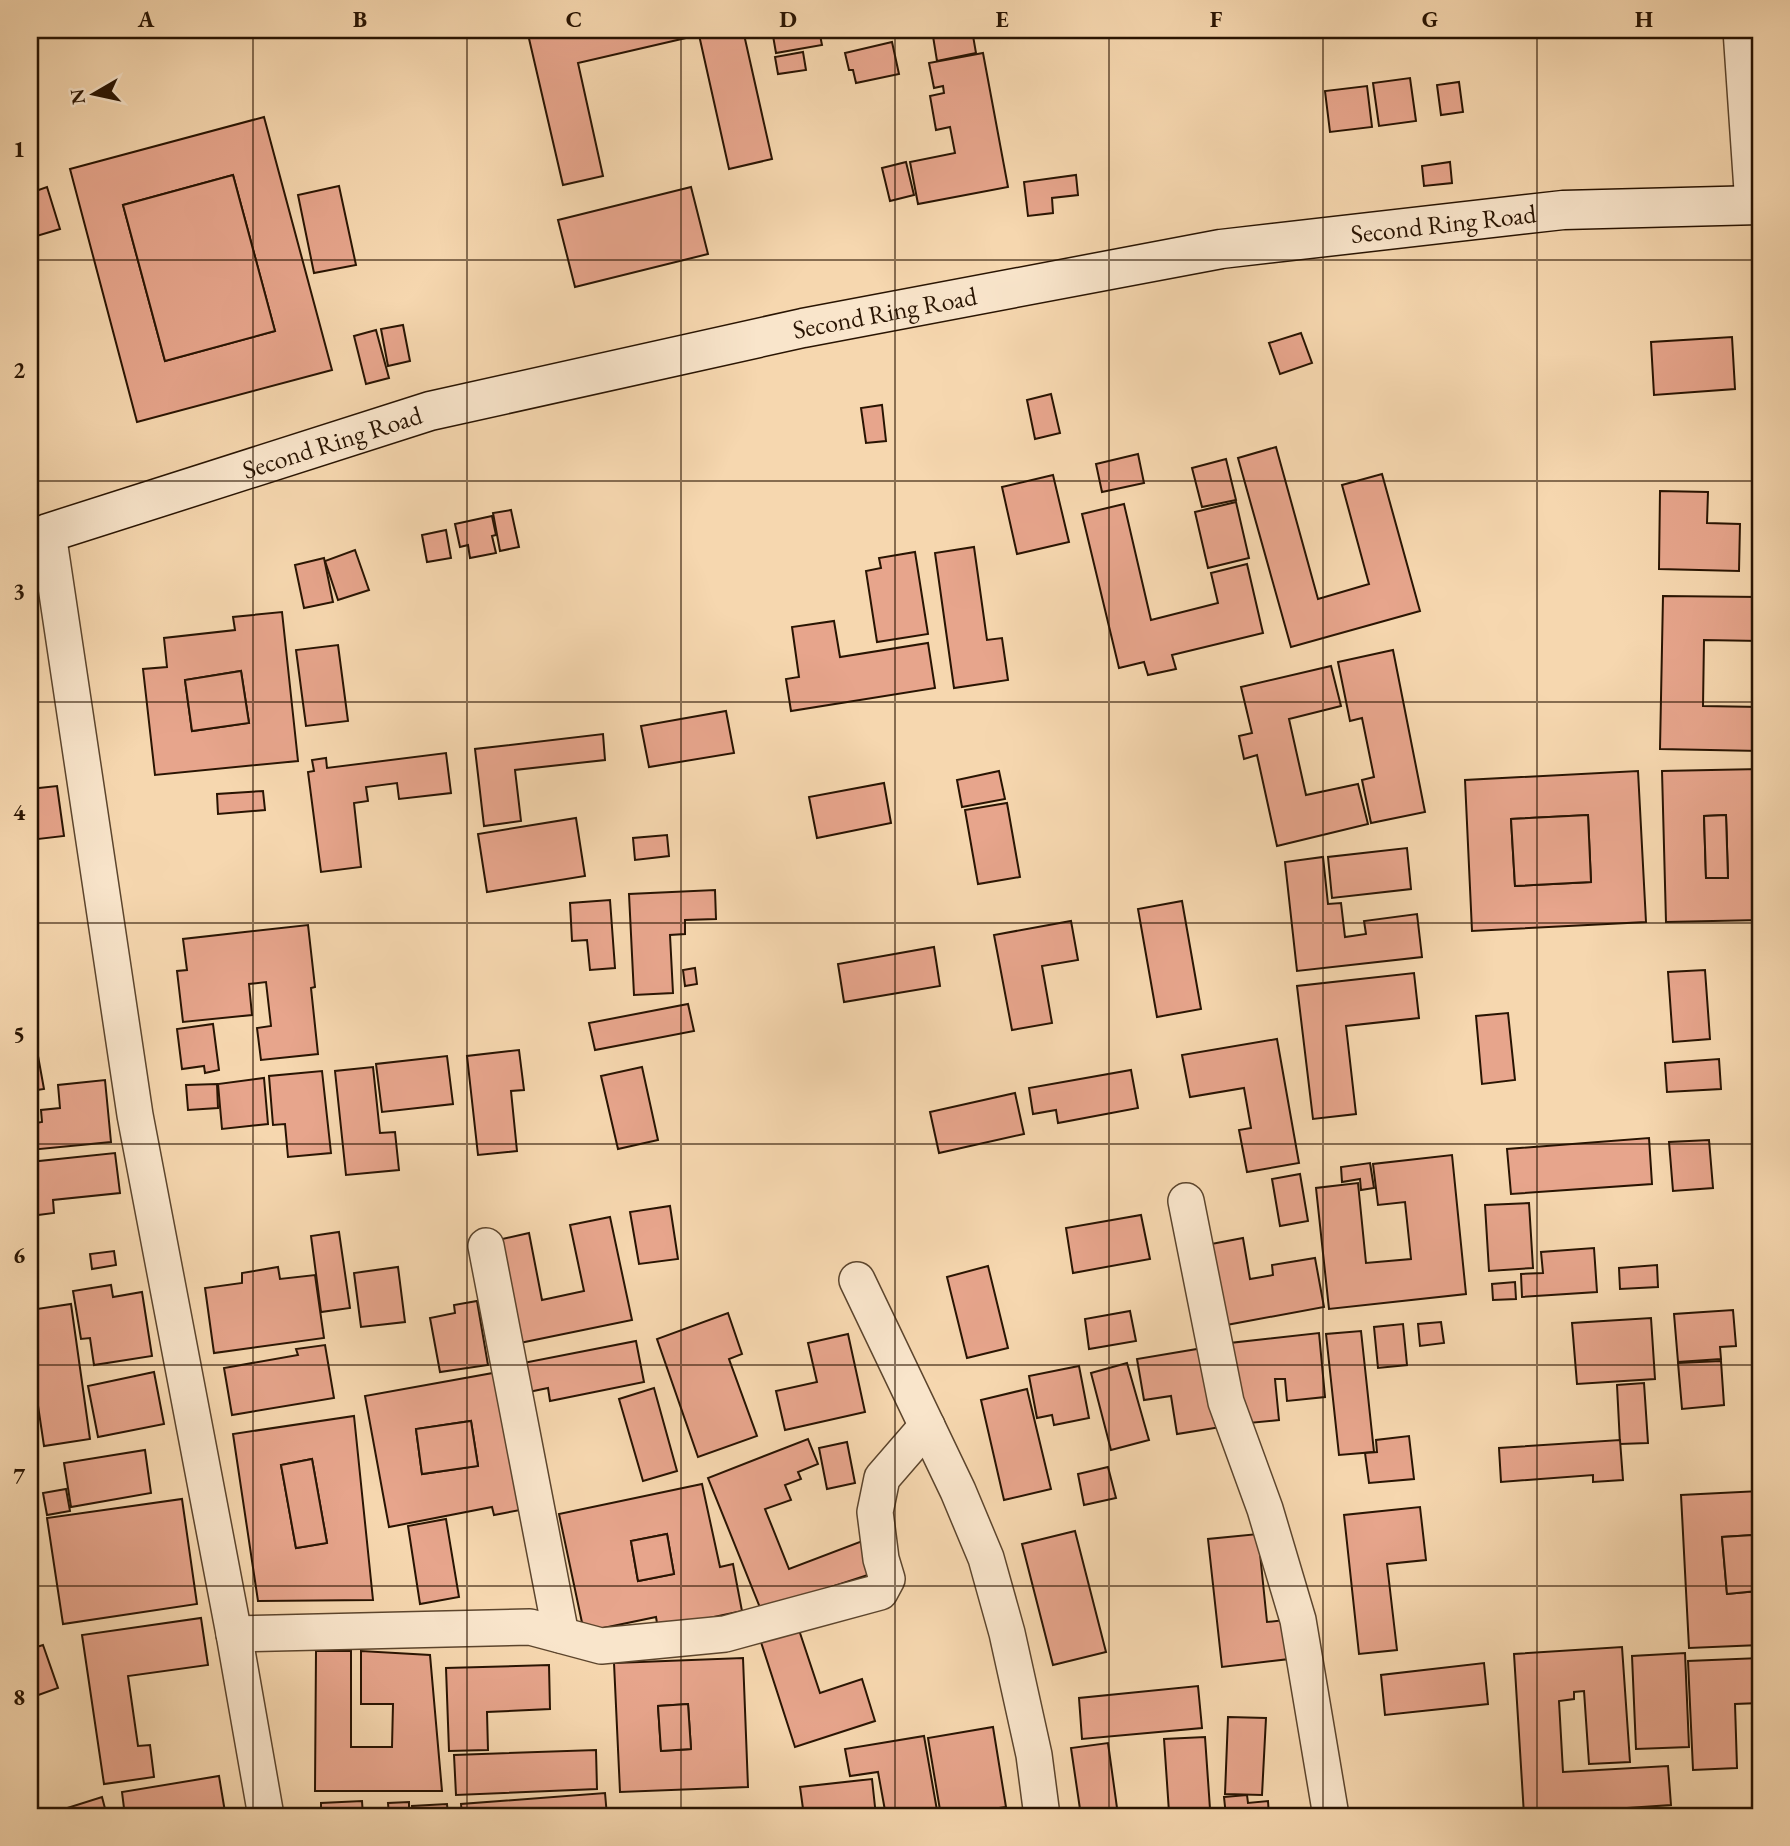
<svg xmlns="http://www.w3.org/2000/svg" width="1790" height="1846" viewBox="0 0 1790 1846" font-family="'EB Garamond',serif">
<rect width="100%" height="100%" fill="#f6d7af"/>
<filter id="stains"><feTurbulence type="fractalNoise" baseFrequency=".00286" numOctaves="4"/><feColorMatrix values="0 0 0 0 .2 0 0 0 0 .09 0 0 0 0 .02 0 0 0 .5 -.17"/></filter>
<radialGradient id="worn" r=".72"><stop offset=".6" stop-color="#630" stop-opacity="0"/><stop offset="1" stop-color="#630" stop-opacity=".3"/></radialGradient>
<g fill="#e7a58c" stroke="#291402" stroke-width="2" fill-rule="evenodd">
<polygon points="527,30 743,30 772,159 729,169 699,35 578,63 603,176 563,185"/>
<polygon points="772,30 819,30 822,45 776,53"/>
<polygon points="932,30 972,30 976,53 937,61"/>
<polygon points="892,42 899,74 856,83 853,70 849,70 845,53"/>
<polygon points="803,52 806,70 778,74 775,57"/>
<polygon points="983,53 1008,187 918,204 910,162 955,153 950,127 936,130 930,96 944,93 943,86 934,88 929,63"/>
<polygon points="1410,78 1416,121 1379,126 1373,83"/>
<polygon points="1459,82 1463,112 1441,115 1437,85"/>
<polygon points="1367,86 1372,127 1330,132 1325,91"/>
<path d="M264,117l68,253 -195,52 -67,-253zM233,175l42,156 -110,30 -42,-156z"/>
<polygon points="906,162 914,195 890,201 882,168"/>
<polygon points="1450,162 1452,183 1424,186 1422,166"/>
<polygon points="233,175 275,331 165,361 123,205"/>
<polygon points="1076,175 1078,195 1052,198 1053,213 1028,216 1024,182"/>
<polygon points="339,186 356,265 314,273 298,195"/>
<polygon points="47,187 60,229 30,238 30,193"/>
<polygon points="691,187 708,254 575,287 558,220"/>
<polygon points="403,325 410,361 388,366 381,329"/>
<polygon points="376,330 389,378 366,384 354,336"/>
<polygon points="1301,333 1312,363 1280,374 1269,343"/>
<polygon points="1732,337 1735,389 1654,395 1651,342"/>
<polygon points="1051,394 1060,433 1035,439 1027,400"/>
<polygon points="882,405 886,441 866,443 861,408"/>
<polygon points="1276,447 1318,599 1369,584 1342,485 1382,474 1420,611 1291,647 1238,458"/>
<polygon points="1138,454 1144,483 1102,492 1096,464"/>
<polygon points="1226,459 1236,500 1202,507 1192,468"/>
<polygon points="1053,475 1069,542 1017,554 1002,487"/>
<polygon points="1660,491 1708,492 1707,523 1740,524 1739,571 1659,569"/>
<polygon points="1236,502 1249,558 1208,568 1195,512"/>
<polygon points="1124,504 1151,620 1218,603 1211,573 1247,564 1263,633 1172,655 1176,669 1148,675 1144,662 1119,668 1082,514"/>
<polygon points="511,510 519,547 500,551 493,513"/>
<polygon points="492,516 496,535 492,536 496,553 470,558 468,545 460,547 455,524"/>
<polygon points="446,530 451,558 427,562 422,535"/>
<polygon points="974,547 987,640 1002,638 1008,680 954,688 935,553"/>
<polygon points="355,550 369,590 338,600 325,561"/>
<polygon points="915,552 928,634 877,642 866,571 881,568 879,558"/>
<polygon points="324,558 333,602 304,608 295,565"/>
<polygon points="1663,596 1760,597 1760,641 1704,640 1703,706 1760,707 1760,751 1660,749"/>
<path d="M282,612l16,149 -143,14 -12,-106 24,-2 -3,-29 71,-8 -2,-13zM241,671l8,52 -57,8 -7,-51z"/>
<polygon points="834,621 840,657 928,643 935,688 791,711 786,679 799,677 792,627"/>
<polygon points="338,645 348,721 306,726 296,650"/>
<polygon points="1393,650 1425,812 1371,823 1362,780 1374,777 1362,718 1350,721 1338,662"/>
<polygon points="1331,666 1341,706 1289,719 1306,795 1358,784 1368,824 1277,846 1257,755 1244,759 1239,736 1252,733 1241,687"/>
<polygon points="241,671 249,723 192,731 185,680"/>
<polygon points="726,711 734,753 649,767 641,726"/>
<polygon points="603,734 605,760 515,770 521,821 484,826 475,749"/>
<polygon points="446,753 451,793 399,799 397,783 366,787 368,801 354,803 361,867 321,872 308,772 314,771 312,760 326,758 327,768"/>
<path d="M1760,769v151l-94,2 -4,-151zM1726,815l2,63h-22l-2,-62z"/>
<polygon points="999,771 1005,799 962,807 957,780"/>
<path d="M1638,771l8,151 -174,9 -7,-151zM1588,815l3,67 -76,4 -4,-67z"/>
<polygon points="884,783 891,823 817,838 809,797"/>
<polygon points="57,786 64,836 30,840 30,789"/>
<polygon points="263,791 265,810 218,814 217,794"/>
<polygon points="1007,803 1020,877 978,884 965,810"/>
<polygon points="1588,815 1591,882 1515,886 1511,819"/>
<polygon points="1726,815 1728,878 1706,878 1704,816"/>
<polygon points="576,818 585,876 487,892 478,834"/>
<polygon points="667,835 669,856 635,860 633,838"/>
<polygon points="1407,848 1411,889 1332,898 1328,857"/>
<polygon points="1323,857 1328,904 1341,903 1345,937 1366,934 1364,921 1417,914 1422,957 1297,971 1285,862"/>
<polygon points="715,890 716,919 685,920 685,934 670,935 673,993 634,995 629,894"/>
<polygon points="610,900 615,968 590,970 587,940 572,941 570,903"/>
<polygon points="1182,901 1201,1009 1157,1017 1138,909"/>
<polygon points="1071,921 1078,960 1042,966 1052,1023 1012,1030 994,935"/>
<polygon points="308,925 315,987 311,988 318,1054 261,1060 257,1028 271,1026 266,982 249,984 252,1015 183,1022 177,971 187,970 183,939"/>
<polygon points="934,947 940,986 844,1002 838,964"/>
<polygon points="695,968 697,984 685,986 683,970"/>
<polygon points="1705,970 1710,1039 1673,1042 1668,972"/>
<polygon points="1414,973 1419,1018 1346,1026 1356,1114 1313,1119 1297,986"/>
<polygon points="688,1004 694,1031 595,1050 589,1023"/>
<polygon points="1508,1013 1515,1080 1482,1084 1476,1016"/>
<polygon points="213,1024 219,1070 205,1073 204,1066 182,1069 177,1029"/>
<polygon points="30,1034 34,1034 44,1089 30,1091"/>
<polygon points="1277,1039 1299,1163 1247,1172 1239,1130 1251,1128 1244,1088 1190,1097 1182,1055"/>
<polygon points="519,1050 524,1090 511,1091 517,1151 478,1155 467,1056"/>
<polygon points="447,1056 453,1104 382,1112 376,1064"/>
<polygon points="1719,1059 1721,1089 1667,1092 1665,1063"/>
<polygon points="373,1067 380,1133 395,1132 399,1170 346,1175 335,1071"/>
<polygon points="642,1067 658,1140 618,1149 601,1076"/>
<polygon points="1131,1070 1138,1108 1058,1123 1056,1110 1033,1114 1029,1088"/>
<polygon points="322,1071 331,1153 288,1157 285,1124 273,1125 269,1076"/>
<polygon points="264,1078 268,1124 222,1129 218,1084"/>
<polygon points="105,1080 111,1142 30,1150 30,1124 42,1122 41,1110 60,1108 58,1085"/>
<polygon points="217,1084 218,1108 188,1110 186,1085"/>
<polygon points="1015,1093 1024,1134 939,1153 930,1112"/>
<polygon points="1649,1138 1652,1184 1511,1194 1507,1149"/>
<polygon points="1709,1140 1713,1188 1673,1191 1669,1142"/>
<polygon points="115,1153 120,1193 53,1200 54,1213 30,1216 30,1162"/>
<polygon points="1452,1155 1466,1294 1329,1309 1316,1188 1358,1183 1366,1263 1411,1259 1405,1202 1378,1205 1373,1164"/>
<polygon points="1370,1163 1374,1188 1361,1190 1360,1179 1342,1182 1341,1167"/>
<polygon points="1300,1174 1308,1221 1280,1226 1272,1179"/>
<polygon points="1529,1203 1533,1268 1489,1271 1485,1205"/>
<polygon points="670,1206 678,1259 639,1264 630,1212"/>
<polygon points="1141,1215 1150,1259 1073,1273 1066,1228"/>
<polygon points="610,1217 632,1320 510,1345 489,1242 529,1233 542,1300 584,1291 570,1225"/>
<polygon points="339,1232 350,1308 321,1312 311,1236"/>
<polygon points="1243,1238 1250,1279 1273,1275 1272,1265 1315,1258 1324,1307 1221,1326 1206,1245"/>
<polygon points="1594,1248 1597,1292 1522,1297 1521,1274 1543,1273 1541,1252"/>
<polygon points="114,1251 116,1265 92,1269 90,1254"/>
<polygon points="1657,1265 1658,1287 1620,1289 1619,1268"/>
<polygon points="988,1266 1008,1348 967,1358 947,1277"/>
<polygon points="278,1267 280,1279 315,1275 324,1338 214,1353 205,1288 242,1283 242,1273"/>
<polygon points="398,1267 405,1322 361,1327 354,1273"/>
<polygon points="1515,1282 1516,1299 1493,1300 1492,1284"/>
<polygon points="111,1285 113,1297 142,1292 152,1356 94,1365 90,1338 81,1339 73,1291"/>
<polygon points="477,1301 488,1365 440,1372 430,1318 455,1313 454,1305"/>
<polygon points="71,1304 90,1439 44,1446 30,1352 30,1310"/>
<polygon points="1733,1310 1736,1346 1720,1347 1721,1359 1678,1362 1674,1314"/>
<polygon points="1130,1311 1136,1341 1089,1349 1085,1319"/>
<polygon points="728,1313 742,1354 729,1359 757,1436 698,1457 657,1339"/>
<polygon points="1651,1318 1655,1379 1577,1384 1572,1323"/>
<polygon points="1441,1322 1444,1343 1420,1346 1418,1324"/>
<polygon points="1403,1324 1407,1365 1378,1368 1374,1327"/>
<polygon points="1361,1331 1374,1452 1339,1455 1326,1334"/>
<polygon points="1319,1333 1325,1397 1287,1401 1285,1379 1275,1379 1279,1420 1239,1424 1230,1343"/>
<polygon points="848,1334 865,1412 785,1430 776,1391 817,1382 808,1343"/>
<polygon points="636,1341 644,1382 550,1401 548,1388 519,1394 513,1365"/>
<polygon points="325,1345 334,1398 232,1415 224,1368 298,1355 296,1349"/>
<polygon points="1209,1347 1221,1427 1177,1434 1171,1396 1144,1400 1137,1359"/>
<polygon points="1721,1361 1724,1405 1682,1409 1678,1363"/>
<polygon points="1127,1363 1149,1440 1111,1450 1091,1373"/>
<polygon points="1079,1366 1089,1418 1054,1425 1052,1415 1037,1418 1029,1376"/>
<path d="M504,1371l27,137 -37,7 -2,-8 -103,20 -24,-131zM471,1421l7,45 -56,8 -6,-45z"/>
<polygon points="154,1372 164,1424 98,1437 88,1386"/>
<polygon points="1644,1383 1648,1443 1620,1444 1617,1385"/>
<polygon points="654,1388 677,1471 643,1481 619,1399"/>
<polygon points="1027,1389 1051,1489 1004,1500 981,1400"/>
<path d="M354,1416l19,184 -115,1 -25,-167zM312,1459l15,84 -31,5 -15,-83z"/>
<polygon points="471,1421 478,1466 422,1474 416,1429"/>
<polygon points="1409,1436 1414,1479 1369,1483 1365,1453 1377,1452 1376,1440"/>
<polygon points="808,1439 818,1464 798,1472 801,1479 785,1485 791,1500 765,1509 789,1569 865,1540 877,1572 761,1610 708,1478"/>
<polygon points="1620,1440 1623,1480 1593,1482 1593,1475 1501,1482 1499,1448"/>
<polygon points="847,1442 855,1483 827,1489 819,1448"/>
<polygon points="145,1450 151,1493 71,1507 64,1463"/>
<polygon points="312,1459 327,1543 296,1548 281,1465"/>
<polygon points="1108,1467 1116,1498 1084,1505 1078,1474"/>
<path d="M702,1484l18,83 13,-3 9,47 -84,18 -2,-12 -72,15 -25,-118zM667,1534l7,40 -36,7 -7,-40z"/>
<polygon points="66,1489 70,1511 47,1515 43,1493"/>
<path d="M1760,1491v154l-71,3 -8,-153zM1753,1535l4,56 -30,3 -5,-57z"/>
<polygon points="182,1499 197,1604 63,1624 47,1518"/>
<polygon points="1420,1507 1426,1560 1387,1564 1397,1650 1359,1654 1344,1515"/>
<polygon points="446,1519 459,1597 420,1604 408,1526"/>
<polygon points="1075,1531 1106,1652 1053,1665 1022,1544"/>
<polygon points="667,1534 674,1574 638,1581 631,1541"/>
<polygon points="1258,1534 1267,1622 1285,1620 1289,1659 1222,1667 1208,1539"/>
<polygon points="1753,1535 1757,1591 1727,1594 1722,1537"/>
<polygon points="201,1618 208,1665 128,1676 138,1746 150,1745 154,1777 104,1784 82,1635"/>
<polygon points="796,1621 820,1693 862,1679 875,1721 795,1747 758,1633"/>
<polygon points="43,1645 58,1688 30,1698 30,1649"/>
<polygon points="1622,1647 1630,1762 1589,1764 1584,1691 1574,1692 1574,1699 1559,1701 1563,1772 1668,1766 1671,1805 1524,1815 1514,1654"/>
<polygon points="316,1651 351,1651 351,1747 392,1747 393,1704 361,1704 361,1651 430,1655 442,1791 315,1791"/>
<polygon points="1685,1653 1689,1747 1636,1749 1632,1656"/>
<path d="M743,1658l5,129 -128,5 -6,-129zM688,1704l3,45 -30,2 -3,-45z"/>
<polygon points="1760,1658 1760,1703 1735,1704 1737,1768 1693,1770 1688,1661"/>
<polygon points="1484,1663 1488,1704 1385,1715 1381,1675"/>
<polygon points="549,1665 550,1709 487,1712 488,1750 449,1751 446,1668"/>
<polygon points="1198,1686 1202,1728 1082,1739 1079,1698"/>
<polygon points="688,1704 691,1749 661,1751 658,1706"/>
<polygon points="1228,1717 1266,1718 1262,1795 1225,1794"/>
<polygon points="993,1727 1006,1807 941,1816 928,1738"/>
<polygon points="924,1736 938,1816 886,1816 878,1772 850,1776 845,1749"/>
<polygon points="1205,1737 1210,1809 1169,1812 1164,1739"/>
<polygon points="1108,1743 1118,1815 1081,1816 1071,1748"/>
<polygon points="596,1750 597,1789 456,1795 454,1755"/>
<polygon points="219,1776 225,1812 200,1816 125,1816 122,1792"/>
<polygon points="872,1779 876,1816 804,1816 800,1787"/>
<polygon points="605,1793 607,1816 462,1816 461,1804"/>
<polygon points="1247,1795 1248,1803 1268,1801 1269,1816 1226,1816 1224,1797"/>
<polygon points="102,1797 107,1816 42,1816"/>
<polygon points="362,1801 363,1816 321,1816 321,1803"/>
<polygon points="409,1802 409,1816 389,1816 388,1803"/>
<polygon points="447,1804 448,1816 413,1816 412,1806"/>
</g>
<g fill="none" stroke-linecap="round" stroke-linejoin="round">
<defs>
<g id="street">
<polyline points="1741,30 1753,205"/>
<polyline points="48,533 135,1115 234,1634 266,1816"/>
<polyline points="1186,1201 1226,1402 1265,1509 1298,1620 1331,1816"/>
<polyline points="486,1246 561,1635"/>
<polyline points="857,1280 958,1491 986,1558 1007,1633 1034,1755 1042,1816"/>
<polyline points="234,1634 530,1627 601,1646 725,1634 880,1592 887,1579 881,1559 875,1512 882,1478 927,1426"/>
</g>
<g id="secondary">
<path id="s1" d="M30,541l18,-8 382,-122 373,-83 418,-79 342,-39 197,-5"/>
</g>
</defs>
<use href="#street" stroke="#5c452d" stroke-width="38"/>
<use href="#secondary" stroke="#291402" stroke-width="41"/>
<use href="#street" stroke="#f9e5cb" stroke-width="35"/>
<use href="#secondary" stroke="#f9e5cb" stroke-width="38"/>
</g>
<path fill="none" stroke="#291402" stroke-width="2" stroke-opacity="0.55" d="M253,30v1786M467,30v1786M681,30v1786M895,30v1786M1109,30v1786M1323,30v1786M1537,30v1786M30,260h1730M30,481h1730M30,702h1730M30,923h1730M30,1144h1730M30,1365h1730M30,1586h1730"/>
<g text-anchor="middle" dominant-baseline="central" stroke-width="5" stroke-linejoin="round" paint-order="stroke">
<g font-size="26" fill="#291402" stroke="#f9e5cb">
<text stroke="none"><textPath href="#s1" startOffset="1452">Second Ring Road</textPath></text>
<text stroke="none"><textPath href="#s1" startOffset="886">Second Ring Road</textPath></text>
<text stroke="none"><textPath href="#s1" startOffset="318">Second Ring Road</textPath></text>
</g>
</g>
<rect width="1790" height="1846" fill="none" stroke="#f6d7af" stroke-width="77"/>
<g transform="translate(94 94) rotate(261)" stroke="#f9e5cb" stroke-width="5" paint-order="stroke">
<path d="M0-5L12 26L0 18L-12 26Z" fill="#291402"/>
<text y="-10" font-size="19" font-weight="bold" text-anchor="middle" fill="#291402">N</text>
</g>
<rect x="38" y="38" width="1714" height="1770" fill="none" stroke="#291402" stroke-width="2.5"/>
<g font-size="23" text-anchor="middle" font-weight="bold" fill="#291402">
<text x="146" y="27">A</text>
<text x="360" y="27">B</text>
<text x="574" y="27">C</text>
<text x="788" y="27">D</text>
<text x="1002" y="27">E</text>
<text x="1216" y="27">F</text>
<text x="1430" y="27">G</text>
<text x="1644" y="27">H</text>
<text x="19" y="157">1</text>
<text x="19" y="378">2</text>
<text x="19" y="599">3</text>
<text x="19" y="820">4</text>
<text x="19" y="1042">5</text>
<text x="19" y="1263">6</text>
<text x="19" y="1484">7</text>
<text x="19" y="1705">8</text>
</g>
<rect width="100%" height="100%" filter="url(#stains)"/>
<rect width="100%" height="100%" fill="url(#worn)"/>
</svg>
